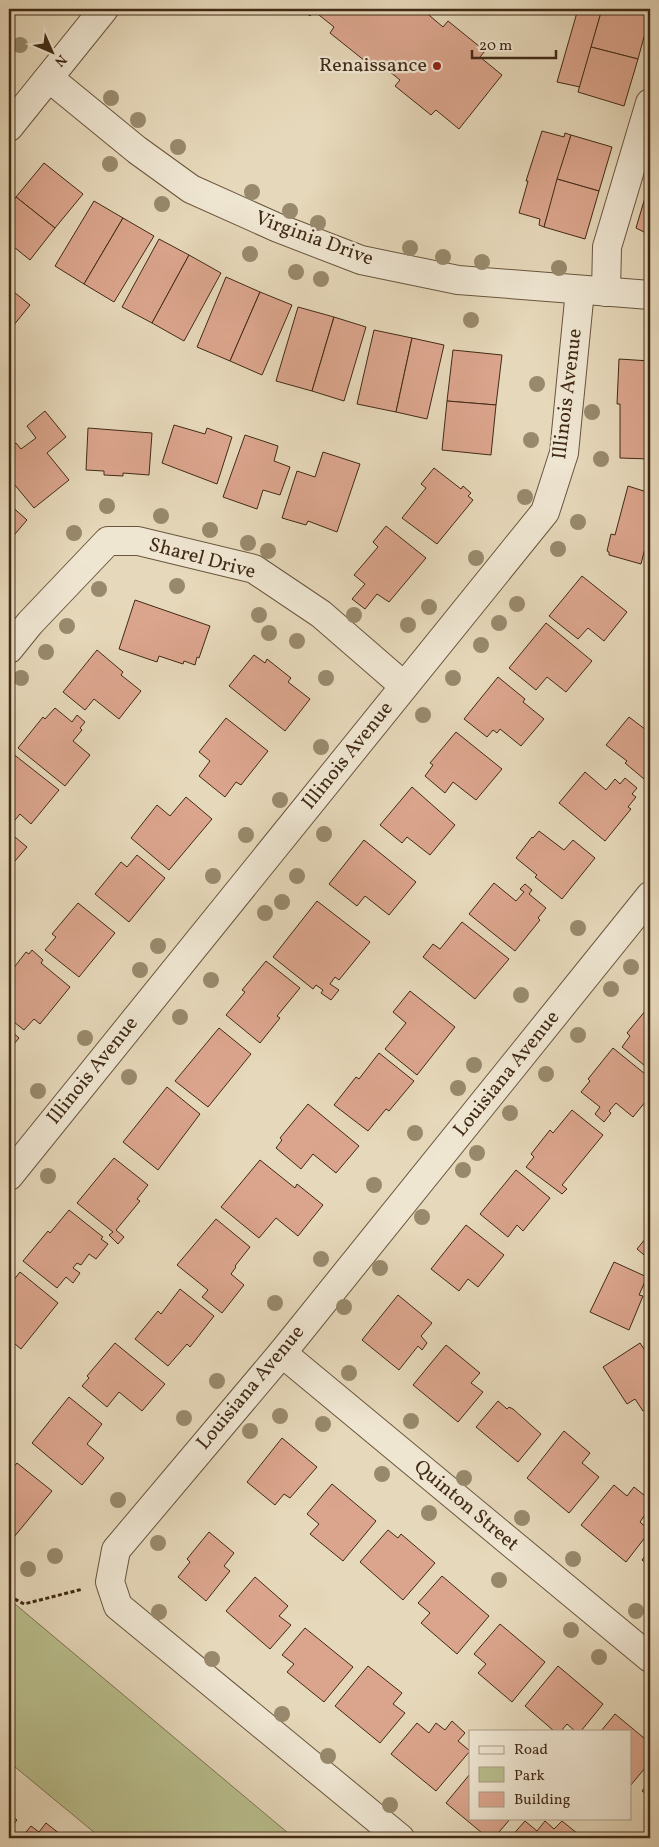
<svg xmlns="http://www.w3.org/2000/svg" width="659" height="1847" viewBox="0 0 659 1847" font-family="Vollkorn,serif">
<rect width="100%" height="100%" fill="#e6d8ba"/>
<filter id="stains"><feTurbulence type="fractalNoise" baseFrequency=".004" numOctaves="4"/><feColorMatrix values="0 0 0 0 .2 0 0 0 0 .09 0 0 0 0 .02 0 0 0 .5 -.17"/></filter>
<radialGradient id="worn" r=".72"><stop offset=".6" stop-color="#630" stop-opacity="0"/><stop offset="1" stop-color="#630" stop-opacity=".3"/></radialGradient>
<polygon fill="#b9be8d" stroke="#7d7451" points="9,1599 294,1838 101,1838 9,1762"/>
<g fill="#dba58d" stroke="#412a15">
<polygon points="301,9 424,9 423,10 443,27 448,21 485,51 480,57 502,75 459,129 436,110 431,115 395,86 400,80 379,63 375,69 330,33 334,27 314,11 310,16"/>
<polygon points="578,9 602,9 580,87 557,82"/>
<polygon points="602,9 631,9 630,12 632,12 633,9 636,9 650,15 638,59 591,47"/>
<polygon points="591,47 638,59 624,106 578,92"/>
<polygon points="542,131 564,137 565,133 571,135 544,227 539,225 540,219 519,213 528,181 526,181"/>
<polygon points="571,135 612,147 599,191 557,179"/>
<polygon points="44,163 83,194 55,228 16,197"/>
<polygon points="557,179 599,191 585,239 544,227"/>
<polygon points="649,184 650,185 650,235 636,228"/>
<polygon points="16,197 55,228 30,260 9,243 9,206"/>
<polygon points="94,201 123,218 84,284 55,266"/>
<polygon points="123,218 154,236 114,302 84,284"/>
<polygon points="159,239 189,255 152,323 122,307"/>
<polygon points="189,255 221,273 184,341 152,323"/>
<polygon points="226,277 260,292 230,361 197,347"/>
<polygon points="9,288 30,305 9,331"/>
<polygon points="260,292 292,305 262,375 230,361"/>
<polygon points="298,307 334,317 312,391 276,381"/>
<polygon points="334,317 366,327 344,401 312,391"/>
<polygon points="374,330 412,338 396,412 357,404"/>
<polygon points="412,338 444,345 427,419 396,412"/>
<polygon points="453,350 502,355 496,405 447,401"/>
<polygon points="619,359 650,361 650,459 620,458 620,404 617,404"/>
<polygon points="447,401 496,405 491,455 442,450"/>
<polygon points="45,411 66,437 47,453 69,480 34,508 9,478 9,449 16,443 21,449 36,438 27,426"/>
<polygon points="174,425 205,434 207,428 232,437 217,484 162,463"/>
<polygon points="88,428 152,433 149,475 123,473 123,476 104,475 104,471 86,470"/>
<polygon points="245,435 278,446 274,461 290,467 280,495 263,490 257,509 223,497"/>
<polygon points="323,452 360,464 337,532 308,521 306,525 282,518 297,471 315,477"/>
<polygon points="434,468 461,489 463,486 471,493 468,496 473,500 437,544 402,518 426,488 421,484"/>
<polygon points="628,486 650,493 650,546 646,544 641,564 609,555 609,552 607,551 611,534 615,535"/>
<polygon points="9,504 27,520 9,541"/>
<polygon points="386,526 426,558 389,602 377,594 365,609 352,599 365,584 354,575 378,547 373,542"/>
<polygon points="582,576 627,612 604,641 588,628 578,639 549,616"/>
<polygon points="135,600 210,626 199,658 197,657 195,665 184,661 183,664 159,656 157,662 119,649"/>
<polygon points="546,623 592,661 566,692 547,677 536,690 509,668"/>
<polygon points="97,650 123,672 121,675 141,691 119,719 94,699 85,710 63,692"/>
<polygon points="254,655 265,663 267,659 291,678 288,682 310,699 285,731 229,686"/>
<polygon points="498,677 525,699 523,702 544,719 521,746 500,729 497,733 493,730 487,737 464,719"/>
<polygon points="55,708 72,722 77,715 85,722 80,728 82,730 73,741 90,755 65,786 18,748 43,717 45,719"/>
<polygon points="629,717 650,733 650,784 625,763 627,761 606,745"/>
<polygon points="226,718 268,751 241,785 236,782 225,797 199,776 210,761 199,752"/>
<polygon points="456,732 502,769 476,800 453,782 445,793 425,776 433,765 430,763"/>
<polygon points="12,753 59,790 31,824 20,814 10,826 9,757"/>
<polygon points="585,772 606,790 615,779 620,784 625,778 637,788 632,794 636,797 628,807 631,809 605,841 559,803"/>
<polygon points="412,787 455,825 430,855 407,837 402,843 380,825"/>
<polygon points="186,797 212,819 169,870 131,838 157,805 170,816"/>
<polygon points="539,831 564,850 573,840 595,858 562,899 535,877 537,875 516,858 532,837 533,838"/>
<polygon points="9,832 27,847 9,868"/>
<polygon points="364,840 416,882 389,915 365,896 357,906 329,884"/>
<polygon points="137,855 165,878 129,922 95,894 121,862 127,867"/>
<polygon points="494,883 516,901 524,892 520,889 525,884 532,890 529,894 546,908 538,918 540,920 515,951 469,914"/>
<polygon points="317,901 370,942 339,980 335,977 330,984 339,990 331,1000 321,993 323,990 316,985 313,989 273,957"/>
<polygon points="78,903 115,933 79,977 45,950 56,937 52,934"/>
<polygon points="462,922 509,959 475,999 423,957 433,944 440,949"/>
<polygon points="32,950 43,960 41,963 70,987 40,1024 34,1019 24,1030 9,1018 9,974 26,952 29,954"/>
<polygon points="266,961 300,988 277,1016 280,1018 260,1043 226,1015 245,992 242,990"/>
<polygon points="410,991 455,1027 417,1075 385,1049 406,1023 393,1012"/>
<polygon points="646,1010 650,1012 650,1070 622,1047 630,1036 627,1033"/>
<polygon points="219,1028 251,1054 208,1107 175,1081"/>
<polygon points="9,1029 19,1038 9,1050"/>
<polygon points="613,1048 650,1078 650,1096 633,1117 616,1103 609,1111 611,1113 604,1122 595,1114 600,1107 581,1092 590,1081 588,1079"/>
<polygon points="379,1053 414,1081 389,1111 386,1109 368,1131 334,1105 356,1077 359,1079"/>
<polygon points="167,1087 200,1114 158,1170 123,1142"/>
<polygon points="308,1104 359,1146 336,1173 313,1154 301,1169 276,1148 282,1140 280,1138"/>
<polygon points="572,1110 603,1135 562,1185 567,1189 562,1194 526,1167 534,1157 531,1154 550,1130 553,1133"/>
<polygon points="114,1158 148,1185 137,1199 140,1201 116,1230 124,1237 118,1244 109,1235 113,1232 77,1203"/>
<polygon points="260,1160 295,1188 297,1184 323,1205 298,1236 276,1218 259,1238 221,1207"/>
<polygon points="516,1170 550,1198 523,1231 517,1225 508,1237 480,1214"/>
<polygon points="69,1210 103,1237 101,1239 108,1244 96,1259 89,1254 81,1265 77,1263 73,1268 80,1273 73,1283 66,1277 57,1288 23,1261 48,1231 50,1233"/>
<polygon points="216,1219 250,1247 235,1266 236,1267 231,1274 244,1285 222,1313 202,1297 208,1290 177,1265"/>
<polygon points="466,1225 504,1255 478,1287 468,1279 459,1291 431,1269"/>
<polygon points="650,1233 650,1260 637,1249"/>
<polygon points="614,1262 647,1277 639,1295 643,1296 629,1330 590,1312"/>
<polygon points="20,1272 58,1303 21,1349 9,1339 9,1286"/>
<polygon points="180,1289 214,1316 190,1347 187,1344 168,1366 135,1339 158,1311 161,1314"/>
<polygon points="398,1295 432,1323 421,1336 427,1343 422,1350 418,1346 399,1370 362,1340"/>
<polygon points="115,1343 165,1384 142,1411 119,1392 107,1407 82,1386 89,1378 87,1376"/>
<polygon points="640,1343 650,1358 650,1406 643,1411 635,1399 627,1404 603,1367"/>
<polygon points="446,1345 480,1373 471,1383 483,1392 458,1422 413,1385"/>
<polygon points="69,1397 102,1424 87,1444 104,1458 82,1485 32,1443"/>
<polygon points="498,1401 507,1409 509,1407 513,1409 541,1434 518,1462 476,1427"/>
<polygon points="564,1431 590,1453 582,1463 599,1477 569,1513 527,1478"/>
<polygon points="282,1438 317,1467 290,1498 284,1494 275,1505 247,1482"/>
<polygon points="17,1463 52,1491 9,1543 9,1473"/>
<polygon points="332,1484 376,1521 343,1561 310,1534 319,1524 307,1514"/>
<polygon points="614,1485 627,1496 634,1487 650,1500 650,1507 640,1522 650,1531 626,1562 581,1525"/>
<polygon points="388,1530 398,1538 401,1534 435,1563 403,1600 360,1562"/>
<polygon points="209,1532 234,1553 224,1566 230,1571 206,1601 178,1577 190,1562 187,1559"/>
<polygon points="650,1550 650,1566 642,1560"/>
<polygon points="442,1576 489,1616 457,1654 421,1623 430,1613 418,1603"/>
<polygon points="255,1577 288,1606 279,1616 291,1625 270,1649 226,1611"/>
<polygon points="500,1624 545,1662 512,1702 478,1673 486,1664 474,1654"/>
<polygon points="305,1628 353,1667 324,1702 287,1672 294,1664 282,1655"/>
<polygon points="368,1666 402,1693 393,1704 405,1713 380,1743 335,1706"/>
<polygon points="558,1666 603,1704 581,1731 575,1731 567,1724 561,1731 554,1731 525,1706"/>
<polygon points="615,1714 650,1743 650,1762 630,1786 630,1731 601,1731"/>
<polygon points="452,1721 465,1733 458,1741 470,1751 436,1791 391,1754 417,1723 429,1733 436,1723 445,1730"/>
<polygon points="470,1774 470,1818 511,1818 494,1838 488,1838 446,1803"/>
<polygon points="650,1781 650,1797 642,1791"/>
<polygon points="9,1813 17,1820 9,1830"/>
<polygon points="525,1821 537,1831 545,1821 554,1829 562,1821 583,1838 510,1838"/>
<polygon points="46,1823 65,1838 21,1838 31,1826 39,1832"/>
</g>
<g fill="none" stroke-linecap="round" stroke-linejoin="round">
<defs>
<g id="minor">
<polyline points="49,78 137,150 191,189 278,228 361,260 458,280 650,295"/>
<polyline points="9,127 104,9"/>
<polyline points="606,292 607,247 650,103"/>
<polyline points="9,649 30,623 108,541 138,541 254,569 321,614 404,686"/>
<polyline points="9,1176 545,512 564,453 580,290"/>
<polyline points="282,1353 650,1658"/>
<polyline points="400,1838 118,1606 110,1582 116,1550 282,1353 650,896"/>
</g>
</defs>
<use href="#minor" stroke="#6a563e" stroke-width="30"/>
<polyline stroke="#412a15" stroke-width="3" stroke-dasharray="4 2.5" stroke-linecap="butt" points="9,1596 24,1604 83,1589"/>
<use href="#minor" stroke="#efe6d2" stroke-width="28"/>
</g>
<g fill="#98896c">
<circle cx="20" cy="45" r="8"/>
<circle cx="111" cy="98" r="8"/>
<circle cx="138" cy="120" r="8"/>
<circle cx="178" cy="147" r="8"/>
<circle cx="110" cy="164" r="8"/>
<circle cx="252" cy="192" r="8"/>
<circle cx="162" cy="204" r="8"/>
<circle cx="290" cy="211" r="8"/>
<circle cx="318" cy="223" r="8"/>
<circle cx="410" cy="248" r="8"/>
<circle cx="250" cy="254" r="8"/>
<circle cx="443" cy="257" r="8"/>
<circle cx="482" cy="262" r="8"/>
<circle cx="559" cy="268" r="8"/>
<circle cx="296" cy="272" r="8"/>
<circle cx="321" cy="279" r="8"/>
<circle cx="471" cy="320" r="8"/>
<circle cx="537" cy="384" r="8"/>
<circle cx="592" cy="412" r="8"/>
<circle cx="531" cy="440" r="8"/>
<circle cx="601" cy="459" r="8"/>
<circle cx="525" cy="497" r="8"/>
<circle cx="107" cy="506" r="8"/>
<circle cx="161" cy="516" r="8"/>
<circle cx="578" cy="522" r="8"/>
<circle cx="210" cy="530" r="8"/>
<circle cx="74" cy="533" r="8"/>
<circle cx="248" cy="543" r="8"/>
<circle cx="558" cy="549" r="8"/>
<circle cx="268" cy="551" r="8"/>
<circle cx="476" cy="558" r="8"/>
<circle cx="177" cy="586" r="8"/>
<circle cx="99" cy="589" r="8"/>
<circle cx="517" cy="604" r="8"/>
<circle cx="429" cy="607" r="8"/>
<circle cx="259" cy="615" r="8"/>
<circle cx="354" cy="615" r="8"/>
<circle cx="499" cy="623" r="8"/>
<circle cx="408" cy="625" r="8"/>
<circle cx="67" cy="626" r="8"/>
<circle cx="269" cy="633" r="8"/>
<circle cx="297" cy="641" r="8"/>
<circle cx="481" cy="645" r="8"/>
<circle cx="46" cy="652" r="8"/>
<circle cx="21" cy="678" r="8"/>
<circle cx="326" cy="678" r="8"/>
<circle cx="453" cy="678" r="8"/>
<circle cx="423" cy="715" r="8"/>
<circle cx="321" cy="747" r="8"/>
<circle cx="280" cy="800" r="8"/>
<circle cx="324" cy="834" r="8"/>
<circle cx="246" cy="835" r="8"/>
<circle cx="213" cy="876" r="8"/>
<circle cx="297" cy="876" r="8"/>
<circle cx="282" cy="902" r="8"/>
<circle cx="265" cy="913" r="8"/>
<circle cx="578" cy="928" r="8"/>
<circle cx="158" cy="946" r="8"/>
<circle cx="631" cy="967" r="8"/>
<circle cx="140" cy="970" r="8"/>
<circle cx="211" cy="980" r="8"/>
<circle cx="611" cy="989" r="8"/>
<circle cx="521" cy="995" r="8"/>
<circle cx="180" cy="1017" r="8"/>
<circle cx="578" cy="1035" r="8"/>
<circle cx="85" cy="1038" r="8"/>
<circle cx="474" cy="1065" r="8"/>
<circle cx="546" cy="1074" r="8"/>
<circle cx="129" cy="1077" r="8"/>
<circle cx="458" cy="1088" r="8"/>
<circle cx="38" cy="1091" r="8"/>
<circle cx="510" cy="1113" r="8"/>
<circle cx="415" cy="1133" r="8"/>
<circle cx="477" cy="1153" r="8"/>
<circle cx="463" cy="1170" r="8"/>
<circle cx="48" cy="1176" r="8"/>
<circle cx="374" cy="1185" r="8"/>
<circle cx="422" cy="1217" r="8"/>
<circle cx="321" cy="1259" r="8"/>
<circle cx="380" cy="1268" r="8"/>
<circle cx="275" cy="1303" r="8"/>
<circle cx="344" cy="1307" r="8"/>
<circle cx="349" cy="1373" r="8"/>
<circle cx="217" cy="1381" r="8"/>
<circle cx="280" cy="1416" r="8"/>
<circle cx="184" cy="1418" r="8"/>
<circle cx="411" cy="1421" r="8"/>
<circle cx="323" cy="1424" r="8"/>
<circle cx="250" cy="1431" r="8"/>
<circle cx="382" cy="1474" r="8"/>
<circle cx="464" cy="1478" r="8"/>
<circle cx="118" cy="1500" r="8"/>
<circle cx="429" cy="1513" r="8"/>
<circle cx="522" cy="1518" r="8"/>
<circle cx="158" cy="1543" r="8"/>
<circle cx="55" cy="1556" r="8"/>
<circle cx="573" cy="1559" r="8"/>
<circle cx="28" cy="1569" r="8"/>
<circle cx="499" cy="1580" r="8"/>
<circle cx="636" cy="1611" r="8"/>
<circle cx="159" cy="1612" r="8"/>
<circle cx="571" cy="1630" r="8"/>
<circle cx="599" cy="1657" r="8"/>
<circle cx="212" cy="1659" r="8"/>
<circle cx="282" cy="1714" r="8"/>
<circle cx="328" cy="1756" r="8"/>
<circle cx="390" cy="1805" r="8"/>
</g>
<circle fill="#8f2418" stroke="#efe6d2" stroke-width="2" cx="437" cy="66" r="5"/>
<g text-anchor="middle" dominant-baseline="central" stroke-width="4.5" stroke-linejoin="round" paint-order="stroke">
<g font-size="20" fill="#412a15" stroke="#efe6d2" text-anchor="end">
<text x="427" y="66">Renaissance</text>
</g>
<g font-size="20" fill="#412a15" stroke="#efe6d2">
<text transform="translate(314 239) rotate(20)">Virginia Drive</text>
<text transform="translate(568 394) rotate(-83)">Illinois Avenue</text>
<text transform="translate(202 559) rotate(15)">Sharel Drive</text>
<text transform="translate(348 756) rotate(-51)">Illinois Avenue</text>
<text transform="translate(93 1071) rotate(-51)">Illinois Avenue</text>
<text transform="translate(507 1074) rotate(-51)">Louisiana Avenue</text>
<text transform="translate(251 1388) rotate(-50)">Louisiana Avenue</text>
<text transform="translate(466 1506) rotate(40)">Quinton Street</text>
</g>
</g>
<rect width="659" height="1847" fill="none" stroke="#e6d8ba" stroke-width="30"/>
<rect x="10" y="10" width="639" height="1827" fill="none" stroke="#412a15" stroke-width="2.5"/>
<rect x="15" y="15" width="629" height="1817" fill="none" stroke="#412a15"/>
<rect x="469" y="1730" width="162" height="90" fill="#efe6d2" stroke="#a99b86"/>
<rect x="479" y="1746" width="25" height="8" fill="#efe6d2" stroke="#a99b86"/>
<text x="514" y="1754" font-size="15" fill="#412a15">Road</text>
<rect x="479" y="1767" width="25" height="15" fill="#b9be8d" stroke="#a99b86"/>
<text x="514" y="1780" font-size="15" fill="#412a15">Park</text>
<rect x="479" y="1792" width="25" height="15" fill="#dba58d" stroke="#a99b86"/>
<text x="514" y="1804" font-size="15" fill="#412a15">Building</text>
<g transform="translate(52 52) rotate(135)" stroke="#efe6d2" stroke-width="4" paint-order="stroke">
<path d="M0-4L9 19L0 12L-9 19Z" fill="#412a15"/>
<text y="-8" font-size="14" font-weight="bold" text-anchor="middle" fill="#412a15">N</text>
</g>
<path d="M472 50v8h84v-8" fill="none" stroke="#412a15" stroke-width="2.5"/>
<text x="479" y="50" font-size="15" fill="#412a15" stroke="#efe6d2" stroke-width="4" paint-order="stroke">20 m</text>
<rect width="100%" height="100%" filter="url(#stains)"/>
<rect width="100%" height="100%" fill="url(#worn)"/>
</svg>
